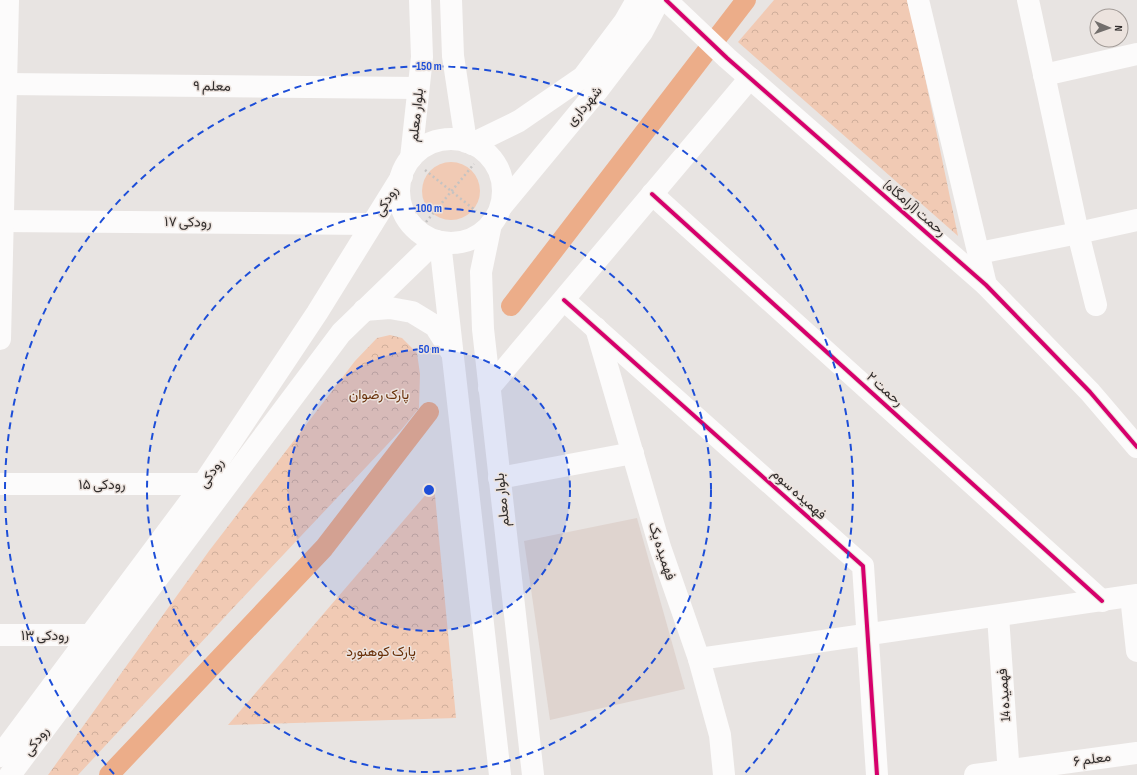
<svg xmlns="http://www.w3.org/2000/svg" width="1137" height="775" viewBox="0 0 1137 775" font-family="'Sofia Sans Condensed',Vazirmatn,sans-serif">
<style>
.built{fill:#dfd4cf}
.grass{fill:#f1cab4}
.forest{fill:url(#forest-crowns)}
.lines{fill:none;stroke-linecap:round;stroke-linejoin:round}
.canal{stroke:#ecad89;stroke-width:20}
.path{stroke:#c5c3c2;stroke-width:2.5;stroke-dasharray:2 3;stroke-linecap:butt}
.minor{stroke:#fcfbfb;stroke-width:22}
.major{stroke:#fcfbfb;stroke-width:22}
.cycleway-casing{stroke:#ece3de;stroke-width:6}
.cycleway{stroke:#d6006c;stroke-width:4}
.ring{fill:none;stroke:#1d4ed8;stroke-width:2;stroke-dasharray:7 5}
.labels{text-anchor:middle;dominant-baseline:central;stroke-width:3;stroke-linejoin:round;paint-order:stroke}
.street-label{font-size:14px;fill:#322e2d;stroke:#ece3de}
.park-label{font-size:14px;fill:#683009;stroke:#ece3de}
.centre{fill:#1d4ed8;stroke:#ece3de;stroke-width:2}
.ring-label{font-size:12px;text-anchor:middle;font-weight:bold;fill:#1d4ed8;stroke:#ece3de;stroke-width:3;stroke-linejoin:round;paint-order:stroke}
</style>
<defs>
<pattern id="forest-crowns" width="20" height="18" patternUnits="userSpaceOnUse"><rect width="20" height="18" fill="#f1cab4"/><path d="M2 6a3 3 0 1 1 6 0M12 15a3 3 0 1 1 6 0" fill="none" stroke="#cfae9b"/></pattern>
</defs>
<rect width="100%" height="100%" fill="#e8e4e2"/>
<path class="built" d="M637 518 685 689 550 720 524 541Z"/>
<circle class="grass" cx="451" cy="191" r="29"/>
<g class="forest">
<path d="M774 0H909L958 236 738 42Z"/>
<path d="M390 335 402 338 417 353 420 374 419 408 402 429 235 606 78 775H48L209 551 355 361 377 338Z"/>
<path d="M434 485 456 718 228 725Z"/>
</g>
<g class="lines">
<g class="canal">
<path d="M511 306 746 0"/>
<path d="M109 775 324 548 429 412"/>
</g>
<g class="path">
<path d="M425 170 476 211"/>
<path d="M426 222 474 164"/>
</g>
<g class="minor">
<path d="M666 0 727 58 986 285 1090 392 1137 447"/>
<path d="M918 0 986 285"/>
<path d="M1028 0 1078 233 1096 305"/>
<path d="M1044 75 1137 54"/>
<path d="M6 84 418 88"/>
<path d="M652 194 1102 601"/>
<path d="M0 221 372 224"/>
<path d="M979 253 1078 233 1137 220"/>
<path d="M564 300 863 566 877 775"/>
<path d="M596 328 660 547 699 659 720 735 724 775"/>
<path d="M0 339 8 0"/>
<path d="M489 388 750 78"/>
<path d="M499 478 633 453"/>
<path d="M0 484H203"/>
<path d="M1131 596 1137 651"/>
<path d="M998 616 1009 775"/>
<path d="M0 635H90"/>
<path d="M699 659 1137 595"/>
<path d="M975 775 1137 753"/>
</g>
<g class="major">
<path d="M451 0 453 56 466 142"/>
<circle cx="451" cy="191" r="52"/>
<path d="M472 144 519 121 583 77 625 21 637 0"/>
<path d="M411 158 422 57 420 0"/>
<path d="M501 207 597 91 642 32 659 0"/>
<path d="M491 224 481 272 483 329 533 775"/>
<path d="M440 242 500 775"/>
<path d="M364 310 390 308 412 312 435 326 450 350"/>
<path d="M0 756 203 484 317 313 402 176"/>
<path d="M10 775 341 333 436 241"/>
</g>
<g class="cycleway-casing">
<g id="cycleway">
<path d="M666 0 727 58 986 285 1090 392 1137 447"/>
<path d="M652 194 1102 601"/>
<path d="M564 300 863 566 877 775"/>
</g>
</g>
<use href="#cycleway" class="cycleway"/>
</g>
<circle cx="429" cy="490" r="141" fill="#1d4ed8" fill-opacity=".12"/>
<g class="ring">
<circle cx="429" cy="490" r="141"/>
<circle cx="429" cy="490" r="282"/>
<path d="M114 774A424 424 0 1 1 744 774"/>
</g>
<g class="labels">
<g class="street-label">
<text transform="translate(212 86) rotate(1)">معلم ۹</text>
<text transform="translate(584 106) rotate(-50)">شهرداری</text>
<text transform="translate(416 115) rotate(-84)">بلوار معلم</text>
<text transform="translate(386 201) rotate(-59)">رودکی</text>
<text transform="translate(915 208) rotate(41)">رحمت (آرامگاه)</text>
<text transform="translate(188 222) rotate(1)">رودکی ۱۷</text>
<text transform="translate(885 389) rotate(42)">رحمت ۲</text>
<text transform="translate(211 473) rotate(-56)">رودکی</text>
<text x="102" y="484">رودکی ۱۵</text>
<text transform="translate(799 494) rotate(42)">فهمیده سوم</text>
<text transform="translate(502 500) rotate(-96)">بلوار معلم</text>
<text transform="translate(662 551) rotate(72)">فهمیده یک</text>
<text x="45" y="635">رودکی ۱۳</text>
<text transform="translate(1004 695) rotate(-94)">فهمیده 14</text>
<text transform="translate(36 741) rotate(-53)">رودکی</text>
<text transform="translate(1092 759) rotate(-8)">معلم ۶</text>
</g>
<g class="park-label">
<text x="379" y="394">پارک رضوان</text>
<text x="381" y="651">پارک کوهنورد</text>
</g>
</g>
<circle cx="429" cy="490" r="6" class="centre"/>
<g class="ring-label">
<text x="429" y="70">150 m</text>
<text x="429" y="212">100 m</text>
<text x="429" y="353">50 m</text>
</g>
<g transform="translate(1109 28) rotate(92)"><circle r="19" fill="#ece3de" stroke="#a29b97"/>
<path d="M0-3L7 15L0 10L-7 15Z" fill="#726e6c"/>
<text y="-6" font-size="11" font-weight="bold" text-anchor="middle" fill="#322e2d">N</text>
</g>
</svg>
